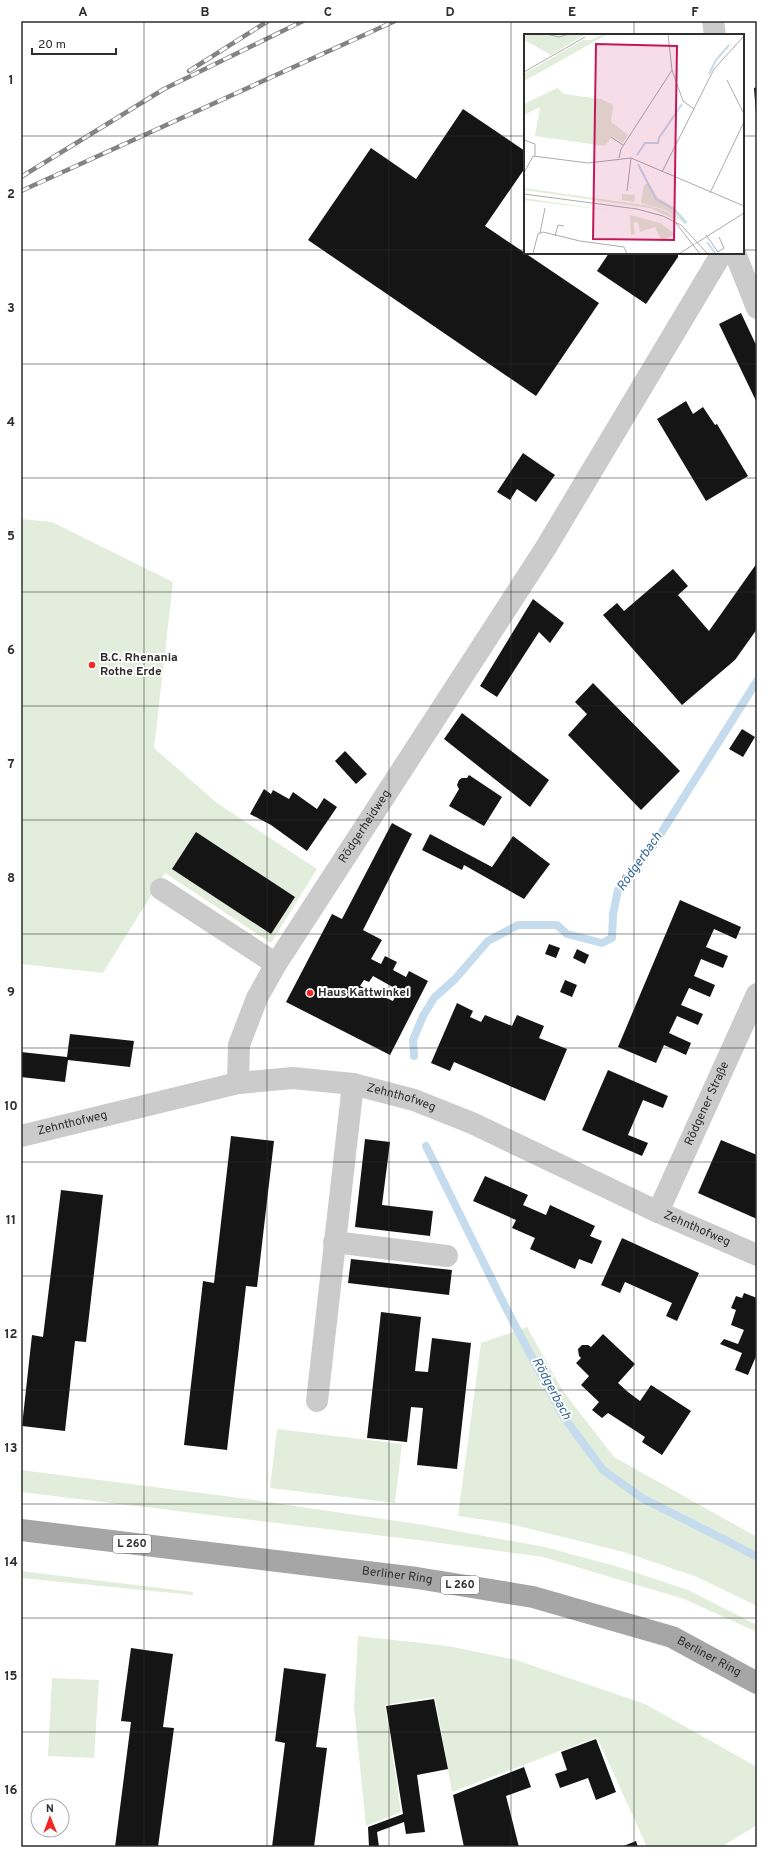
<svg xmlns="http://www.w3.org/2000/svg" width="778" height="1868" viewBox="0 0 778 1868" font-family="Overpass,sans-serif">
<style>
.green{fill:#e3eddb}
.lines{fill:none;stroke-linecap:round;stroke-linejoin:round}
.stream{stroke:#c5dbee;stroke-width:8}
.building{fill:#151515;fill-rule:evenodd}
.minor{stroke:#cbcbcb;stroke-width:22}
.major{stroke:#a6a6a6;stroke-width:22}
.rail-casing{stroke:#838383;stroke-width:4.5}
.rail{stroke:#fff;stroke-width:3;stroke-dasharray:9;stroke-linecap:butt}
.grid{fill:none;stroke:#2e2e2e;stroke-width:1;stroke-opacity:0.55}
.poi-dot{fill:#f32723;stroke:#fff;stroke-width:1.5}
.labels{text-anchor:middle;dominant-baseline:central;stroke-width:4;stroke-linejoin:round;paint-order:stroke}
.shield{fill:#fff;stroke:#6d6d6d;stroke-width:1}
.shield-label{font-size:11px;font-weight:bold;fill:#2e2e2e}
.poi-label{font-size:12px;font-weight:bold;fill:#2e2e2e;stroke:#fff;text-anchor:start}
.street-label{font-size:12px;fill:#2e2e2e;stroke:#fff}
.water-label{font-size:13px;font-style:italic;fill:#366897;stroke:#fff}
.inset-river{fill:none;stroke:#c5dbee;stroke-width:2}
.inset-road{fill:none;stroke:#ababab;stroke-width:1}
.view{fill:#c2185b;fill-opacity:0.15;stroke:#c2185b;stroke-width:2}
.inset-edge{fill:none;stroke:#2e2e2e;stroke-width:2}
.neatline{fill:none;stroke:#2e2e2e;stroke-width:1.5}
.grid-label{font-size:13px;text-anchor:middle;font-weight:bold;fill:#2e2e2e}
</style>
<rect width="100%" height="100%" fill="#fff"/>
<g class="green">
<path d="M21 519 52 522 173 582 154 748 217 803 317 869 271 943 165 873 103 973 21 964Z"/>
<path d="M527 1327 563 1391 614 1457 757 1537V1606L697 1577 624 1552 506 1523 458 1516 481 1343Z"/>
<path d="M277 1429 402 1444 395 1503 270 1488Z"/>
<path d="M21 1470 248 1499 424 1525 545 1547 619 1567 688 1590 757 1625V1632L684 1599 543 1557 425 1541 21 1492Z"/>
<path d="M21 1571 193 1592V1595L21 1578Z"/>
<path d="M358 1636 448 1646 516 1660 645 1704 757 1767V1825L721 1847H647L597 1737 452 1792 435 1697 385 1705 401 1812 366 1826 354 1707Z"/>
<path d="M52 1678 99 1680 94 1758 48 1756Z"/>
</g>
<g class="lines">
<g class="stream">
<path d="M414 1056 413 1040 423 1016 434 998 455 979 488 941 518 925H557L567 934 602 943 612 938 613 914 618 890 653 846 757 681"/>
<path d="M426 1146 507 1310 563 1416 603 1470 642 1498 733 1544 757 1557"/>
</g>
</g>
<g class="building">
<path d="M757 87V114H756L754 88Z"/>
<path d="M463 109 525 151V168L485 226 599 303 536 396 308 240 371 148 416 179Z"/>
<path d="M609 253H678V257L646 304 597 271Z"/>
<path d="M741 313 757 347V403L719 324Z"/>
<path d="M686 401 693 414 703 407 715 425 717 424 748 476 706 501 657 419Z"/>
<path d="M523 453 555 475 536 502 517 489 510 500 497 492Z"/>
<path d="M757 563V629L735 660 682 705 603 615 617 603 624 611 673 569 688 586 678 595 709 631Z"/>
<path d="M533 599 564 623 550 643 539 632 497 697 480 686Z"/>
<path d="M593 683 680 771 641 810 568 735 587 714 575 702Z"/>
<path d="M462 713 549 780 530 807 444 739Z"/>
<path d="M742 729 755 737 743 757 729 749Z"/>
<path d="M345 751 367 774 356 784 335 761Z"/>
<path d="M469 775 502 797 484 826 449 806 459 789 457 785 459 780 462 778H467Z"/>
<path d="M264 789 271 794 273 790 289 799 293 792 317 809 324 798 337 807 307 851 271 825 250 814Z"/>
<path d="M392 823 412 834 363 930 382 940 371 959 381 964 385 956 397 962 393 970 406 977 409 971 428 981 390 1055 286 1002 332 914 342 919ZM373 976 398 990 393 1001 360 986 364 980 369 982Z"/>
<path d="M196 832 295 897 271 934 172 869Z"/>
<path d="M430 834 492 867 513 836 550 864 524 899 464 865 462 870 422 850Z"/>
<path d="M680 900 741 927 736 939 714 929 706 947 728 956 723 968 701 959 694 976 715 985 710 997 689 988 681 1005 703 1014 698 1025 677 1016 669 1033 691 1043 686 1055 664 1045 656 1063 618 1047Z"/>
<path d="M549 944 560 948 556 958 545 954Z"/>
<path d="M577 949 589 955 585 964 573 958Z"/>
<path d="M565 980 577 985 572 997 560 992Z"/>
<path d="M457 1003 473 1011 470 1017 481 1022 485 1015 512 1026 517 1015 544 1026 539 1038 567 1049 545 1101 454 1062 450 1071 431 1063Z"/>
<path d="M70 1034 134 1041 130 1067 68 1060 65 1082 21 1077V1052L67 1057Z"/>
<path d="M608 1070 668 1096 663 1108 643 1100 628 1135 648 1143 642 1156 582 1130Z"/>
<path d="M231 1136 274 1141 257 1287 246 1286 227 1450 184 1445 203 1281 214 1283Z"/>
<path d="M365 1139 390 1142 382 1205 433 1211 430 1236 355 1227Z"/>
<path d="M721 1140 757 1155V1219L698 1193Z"/>
<path d="M485 1176 528 1195 523 1205 546 1215 550 1205 595 1226 590 1236 602 1241 592 1264 579 1259 575 1269 530 1249 535 1238 512 1228 516 1220 473 1201Z"/>
<path d="M61 1190 103 1195 86 1342 75 1341 65 1431 22 1426 32 1335 43 1337Z"/>
<path d="M622 1238 699 1273 677 1321 666 1316 672 1303 625 1282 620 1293 601 1285Z"/>
<path d="M351 1259 452 1270 449 1295 348 1283Z"/>
<path d="M744 1293 757 1298V1354L748 1375 735 1370 742 1353 720 1344 724 1339 738 1344 744 1330 731 1325 736 1310 731 1308 736 1296 742 1298Z"/>
<path d="M381 1312 421 1317 415 1371 428 1372 432 1338 471 1343 457 1469 417 1465 423 1408 411 1407 407 1442 367 1438Z"/>
<path d="M603 1334 635 1364 618 1383 628 1392 640 1401 651 1385 691 1411 662 1455 642 1442 645 1437 608 1413 602 1418 592 1410 599 1402 581 1385 589 1376 576 1363 581 1358 579 1356 578 1349 582 1345H588L591 1347Z"/>
<path d="M131 1648 173 1654 163 1727 174 1728 158 1847H115L131 1722 121 1721Z"/>
<path d="M284 1668 326 1674 316 1747 327 1748 314 1847H272L285 1743 275 1741Z"/>
<path d="M434 1699 448 1769 417 1775 425 1832 406 1834 404 1822 377 1832 379 1847H369L368 1827 403 1814 386 1706Z"/>
<path d="M596 1739 616 1792 596 1800 588 1778 560 1788 555 1774 567 1770 561 1752Z"/>
<path d="M524 1767 531 1787 506 1796 519 1847H464L453 1795Z"/>
<path d="M636 1841 638 1847H621Z"/>
</g>
<g class="lines">
<g class="minor">
<path d="M713 21 715 35"/>
<path d="M735 253 757 308"/>
<path d="M161 889 276 964"/>
<path id="s1" d="M238 1083 239 1045 257 998 276 964 545 549 722 253"/>
<path id="s2" d="M21 1136 238 1083 293 1078 353 1084 414 1100 472 1123 658 1212 757 1255"/>
<path id="s3" d="M658 1212 757 994"/>
<path d="M334 1242 447 1256"/>
<path d="M317 1401 353 1084"/>
</g>
<path class="major" id="s4" d="M21 1530 417 1578 533 1597 672 1637 757 1683"/>
<g class="rail-casing">
<g id="rail">
<path d="M189 71 268 21"/>
<path d="M21 177 164 89 303 21"/>
<path d="M21 191 395 21"/>
</g>
</g>
<use href="#rail" class="rail"/>
</g>
<path class="grid" d="M144 21V1847M267 21V1847M389 21V1847M511 21V1847M634 21V35M21 136H525M743 136H757M21 250H525M743 250H757M634 253V1847M21 364H757M21 478H757M21 592H757M21 706H757M21 820H757M21 934H757M21 1048H757M21 1162H757M21 1276H757M21 1390H757M21 1504H757M21 1618H757M21 1732H757"/>
<g class="poi-dot">
<circle cx="92" cy="665" r="4"/>
<circle cx="310" cy="993" r="4"/>
</g>
<g class="labels">
<g class="shield">
<rect x="113" y="1535" width="38" height="18" rx="3"/>
<rect x="441" y="1576" width="38" height="18" rx="3"/>
</g>
<g class="shield-label">
<text x="132" y="1544">L 260</text>
<text x="460" y="1585">L 260</text>
</g>
<g class="poi-label">
<text x="100" y="658">B.C. Rhenania<tspan x="100" dy="14">Rothe Erde</tspan></text>
<text x="318" y="993">Haus Kattwinkel</text>
</g>
<g class="street-label">
<text stroke="none"><textPath href="#s1" startOffset="291">Rödgerheidweg</textPath></text>
<text stroke="none"><textPath href="#s2" startOffset="389">Zehnthofweg</textPath></text>
<text stroke="none"><textPath href="#s3" startOffset="119">Rödgener Straße</textPath></text>
<text stroke="none"><textPath href="#s2" startOffset="53">Zehnthofweg</textPath></text>
<text stroke="none"><textPath href="#s2" startOffset="713">Zehnthofweg</textPath></text>
<text stroke="none"><textPath href="#s4" startOffset="379">Berliner Ring</textPath></text>
<text stroke="none"><textPath href="#s4" startOffset="703">Berliner Ring</textPath></text>
</g>
<g class="water-label">
<text transform="translate(640 862) rotate(-55)">Rödgerbach</text>
<text transform="translate(551 1389) rotate(62)">Rödgerbach</text>
</g>
</g>
<g transform="translate(524 34)">
<rect width="220" height="220" fill="#fff"/>
<path d="M0 0H62L27 21 0 6ZM79 0H84L0 47V40L59 6H67ZM33 54 40 60 77 65 89 71 87 88 104 101 99 109 88 102 81 112 11 102 16 73 0 81V70ZM125 149 133 163 151 174 164 188 161 190 142 176 117 169 120 151ZM0 154 126 172 141 177 148 181 157 188 126 174 0 156ZM98 160 111 161 110 168 98 166ZM0 164 75 175 89 177 0 166ZM106 181 136 189 151 200 138 208 131 193 116 198 114 188 109 189 111 200 107 201Z" fill="#e3eddb"/>
<path class="inset-river" d="M185 40 192 26 205 11M113 121 121 109H134L135 104 158 70M114 130 132 165 151 176 162 189M183 208 192 220"/>
<path class="inset-road" d="M22 0 35 3 45 0M148 36 159 67 170 75M0 38 61 3M203 46 220 80M87 103 99 111M0 106 11 110V122M95 124 97 115 148 36 144 0M138 138 190 35 220 2M0 139 9 122 64 129 107 124 220 172M103 157 107 124M186 159 220 88M0 160 113 175 139 182 157 191 184 220M152 189 176 220M16 199 21 174M182 201 194 218 200 214 195 203M31 202 34 191 40 192M171 210 220 179M9 219 14 200 19 198 56 207 100 213 103 220M155 220 170 210"/>
<path class="view" d="M72 10 153 12 150 206 69 205Z"/>
<rect width="220" height="220" class="inset-edge"/>
</g>
<rect width="778" height="1868" fill="none" stroke="#ffffff" stroke-width="44"/>
<g transform="translate(50 1818) rotate(359)"><circle r="19" fill="#ffffff" stroke="#ababab"/>
<path d="M0-3L7 15L0 10L-7 15Z" fill="#f32723"/>
<text y="-6" font-size="11" font-weight="bold" text-anchor="middle" fill="#2e2e2e">N</text>
</g>
<path d="M32 48v6h84v-6" fill="none" stroke="#2e2e2e" stroke-width="2"/>
<text x="38" y="48" font-size="12" fill="#2e2e2e" stroke="#ffffff" stroke-width="3" paint-order="stroke">20 m</text>
<rect x="22" y="22" width="734" height="1824" class="neatline"/>
<g class="grid-label">
<text x="83" y="16">A</text>
<text x="205" y="16">B</text>
<text x="328" y="16">C</text>
<text x="450" y="16">D</text>
<text x="572" y="16">E</text>
<text x="695" y="16">F</text>
<text x="11" y="84">1</text>
<text x="11" y="198">2</text>
<text x="11" y="312">3</text>
<text x="11" y="426">4</text>
<text x="11" y="540">5</text>
<text x="11" y="654">6</text>
<text x="11" y="768">7</text>
<text x="11" y="882">8</text>
<text x="11" y="996">9</text>
<text x="11" y="1110">10</text>
<text x="11" y="1224">11</text>
<text x="11" y="1338">12</text>
<text x="11" y="1452">13</text>
<text x="11" y="1566">14</text>
<text x="11" y="1680">15</text>
<text x="11" y="1794">16</text>
</g>
</svg>
